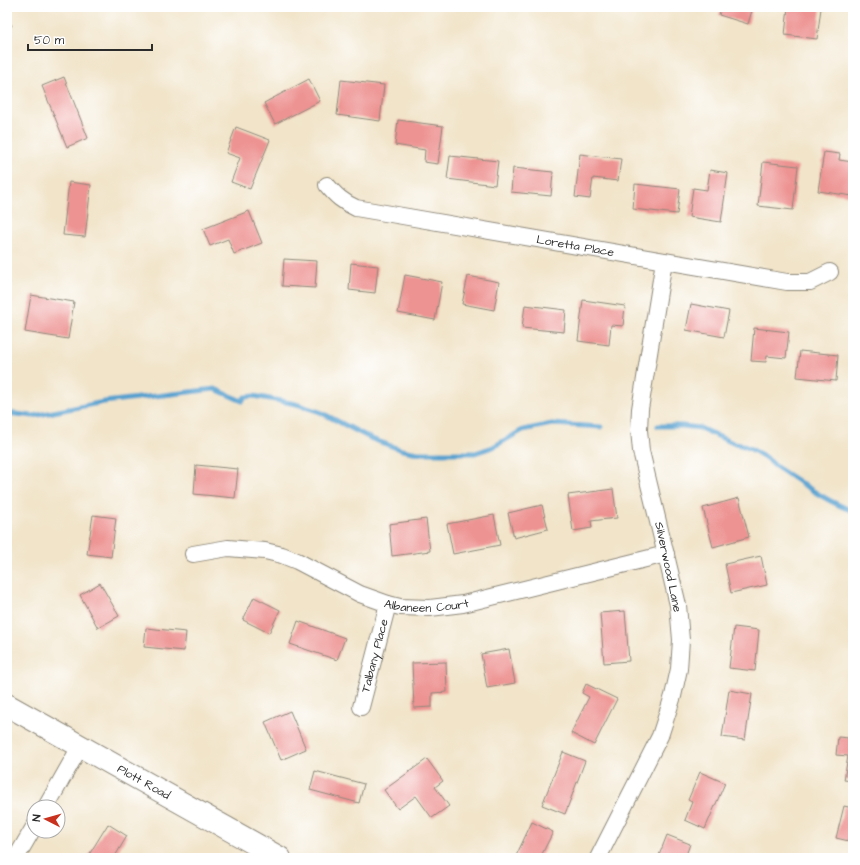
<svg xmlns="http://www.w3.org/2000/svg" width="860" height="865" viewBox="0 0 860 865" font-family="'Architects Daughter',sans-serif">
<style>
.lines{fill:none;stroke-linecap:round;stroke-linejoin:round}
.stream{stroke:#58a1cf;stroke-width:5}
.building{fill:#ed9392}
.street-casing{stroke:#8e887a;stroke-width:18}
.secondary-casing{stroke:#8e887a;stroke-width:24}
.street{stroke:#fff;stroke-width:16}
.secondary{stroke:#fff;stroke-width:22}
.labels{text-anchor:middle;dominant-baseline:central;stroke-width:3;stroke-linejoin:round;paint-order:stroke}
.street-label{font-size:12px;fill:#2b2b2b;stroke:#fff}
</style>
<rect width="100%" height="100%" fill="#fff"/>
<filter id="ink" filterUnits="userSpaceOnUse"><feTurbulence type="fractalNoise" baseFrequency=".025" numOctaves="2"/><feDisplacementMap in="SourceGraphic" scale="8" xChannelSelector="R" yChannelSelector="G"/><feConvolveMatrix kernelMatrix="1 2 1 2 8 2 1 2 1" color-interpolation-filters="sRGB"/></filter>
<filter id="wash" filterUnits="userSpaceOnUse"><feTurbulence type="fractalNoise" baseFrequency=".012" numOctaves="4" result="noise"/><feDisplacementMap in="SourceGraphic" scale="16" xChannelSelector="R" yChannelSelector="G"/><feGaussianBlur stdDeviation="0.9" result="paint"/><feColorMatrix in="noise" values="0 0 0 0 0 0 0 0 0 0 0 0 0 0 0 0 0 1.4 0 .05"/><feComposite in="paint" operator="in"/></filter>
<g filter="url(#wash)">
<rect width="100%" height="100%" fill="#f1e4c9"/>
<g class="lines">
<g class="stream">
<path d="M7 413 33 416 104 402 215 389 242 401 245 397 254 396 296 404 320 412 372 439 402 450 418 453H475L493 447 523 430 552 424 601 427"/>
<path d="M658 426H682L700 428 735 444C747 445 767 457 775 466 800 482 825 501 853 511"/>
</g>
</g>
<g id="blocks">
<g class="building">
<path d="M721 7H753L748 24 719 15Z"/>
<path d="M788 7 821 8 817 39 785 35Z"/>
<path d="M7 22 12 25 7 33Z"/>
<path d="M64 77 88 138 67 147 42 86Z"/>
<path d="M309 79 320 101 275 124 264 103Z"/>
<path d="M341 80 384 85 380 121 337 115Z"/>
<path d="M398 120 443 126 438 164 424 162 425 150 395 145Z"/>
<path d="M236 127 270 140 250 189 231 182 240 158 226 153Z"/>
<path d="M824 152 840 154 839 160 853 162V196L818 191Z"/>
<path d="M580 154 621 159 618 181 593 178 590 199 575 197Z"/>
<path d="M450 156 498 161 495 185 447 179Z"/>
<path d="M763 162 798 166 793 210 758 206Z"/>
<path d="M513 168 553 172 551 196 511 192Z"/>
<path d="M710 170 728 173 721 222 689 217 693 188 707 190Z"/>
<path d="M69 182 91 185 85 237 63 235Z"/>
<path d="M635 184 680 189 677 214 633 209Z"/>
<path d="M249 211 262 243 234 254 228 239 210 246 203 229Z"/>
<path d="M284 259 317 261 315 288 282 286Z"/>
<path d="M351 263 378 266 375 293 349 290Z"/>
<path d="M405 275 442 282 435 320 398 313Z"/>
<path d="M468 276 499 282 494 310 462 304Z"/>
<path d="M31 295 74 302 68 339 25 332Z"/>
<path d="M583 300 625 306 623 326 611 325 609 345 578 341Z"/>
<path d="M691 304 729 311 724 337 686 330Z"/>
<path d="M525 305 566 310 564 332 522 328Z"/>
<path d="M754 328 789 332 786 358 767 356 766 362 751 361Z"/>
<path d="M800 351 838 355 836 381 797 377Z"/>
<path d="M196 465 238 469 235 498 194 494Z"/>
<path d="M613 489 617 518 591 521 592 528 573 531 568 495Z"/>
<path d="M739 498 749 537 713 547 703 508Z"/>
<path d="M542 505 548 529 514 538 508 513Z"/>
<path d="M93 515 116 518 111 557 87 554Z"/>
<path d="M494 515 500 545 453 554 447 524Z"/>
<path d="M426 519 430 551 392 556 389 524Z"/>
<path d="M761 556 767 585 731 593 725 564Z"/>
<path d="M100 583 119 616 98 628 80 595Z"/>
<path d="M254 597 280 610 269 633 243 620Z"/>
<path d="M625 611 629 661 604 663 600 613Z"/>
<path d="M298 621 345 638 337 660 290 644Z"/>
<path d="M734 627 759 630 755 671 729 668Z"/>
<path d="M146 628 186 632 184 651 144 647Z"/>
<path d="M509 649 515 683 487 688 481 654Z"/>
<path d="M446 662 447 692 432 693V707L414 708 412 663Z"/>
<path d="M586 684 617 699 594 745 571 733 589 697 582 693Z"/>
<path d="M729 690 752 694 745 740 722 737Z"/>
<path d="M290 711 306 749 281 760 265 722Z"/>
<path d="M851 723H853V781L844 780 848 756 836 755 838 737 849 738Z"/>
<path d="M563 752 585 761 565 814 542 805Z"/>
<path d="M427 759 443 781 435 787 449 806 432 818 416 796 398 809 384 790Z"/>
<path d="M315 771 364 784 359 803 310 790Z"/>
<path d="M700 772 725 783 705 829 685 820 692 802 688 800Z"/>
<path d="M844 806 853 808V842L836 838Z"/>
<path d="M532 822 553 832 540 858H515Z"/>
<path d="M108 824 127 836 114 858H87Z"/>
<path d="M667 835 690 844 685 858H658Z"/>
</g>
</g>
</g>
<g filter="url(#ink)">
<use href="#blocks" fill-opacity="0" stroke="#8e887a" stroke-width="1"/>
<g class="lines">
<g class="street-casing">
<g id="street">
<path id="s1" d="M327 185C336 196 343 202 356 208L787 282H810L830 272"/>
<path id="s2" d="M193 554 228 548 265 551 282 555 297 561 360 594 388 604 400 607 430 608 463 604 666 554"/>
<path id="s3" d="M361 707 388 604"/>
<path d="M46 807 81 745"/>
<path d="M16 858 34 827"/>
<path d="M598 858 660 736 673 696 679 669 681 640 678 605 641 451 639 430 640 409 664 261"/>
</g>
</g>
<g class="secondary-casing">
<g id="secondary">
<path id="s4" d="M7 705 280 858"/>
</g>
</g>
<use href="#street" class="street"/>
<use href="#secondary" class="secondary"/>
</g>
</g>
<g class="labels">
<g class="street-label">
<text stroke="none"><textPath href="#s1" startOffset="260">Loretta Place</textPath></text>
<text transform="translate(668 567) rotate(78)">Silverwood Lane</text>
<text stroke="none"><textPath href="#s2" startOffset="246">Albaneen Court</textPath></text>
<text stroke="none"><textPath href="#s3" startOffset="53">Talbany Place</textPath></text>
<text stroke="none"><textPath href="#s4" startOffset="157">Plott Road</textPath></text>
</g>
</g>
<rect width="860" height="865" fill="none" stroke="#fff" stroke-width="24"/>
<g transform="translate(46 819) rotate(276)"><circle r="19" fill="#ffffff" stroke="#aaaaaa"/>
<path d="M0-3L7 15L0 10L-7 15Z" fill="#c8321e"/>
<text y="-6" font-size="11" font-weight="bold" text-anchor="middle" fill="#2b2b2b">N</text>
</g>
<path d="M28 44v6h124v-6" fill="none" stroke="#2b2b2b" stroke-width="2"/>
<text x="34" y="44" font-size="12" fill="#2b2b2b" stroke="#ffffff" stroke-width="3" paint-order="stroke">50 m</text>
</svg>
